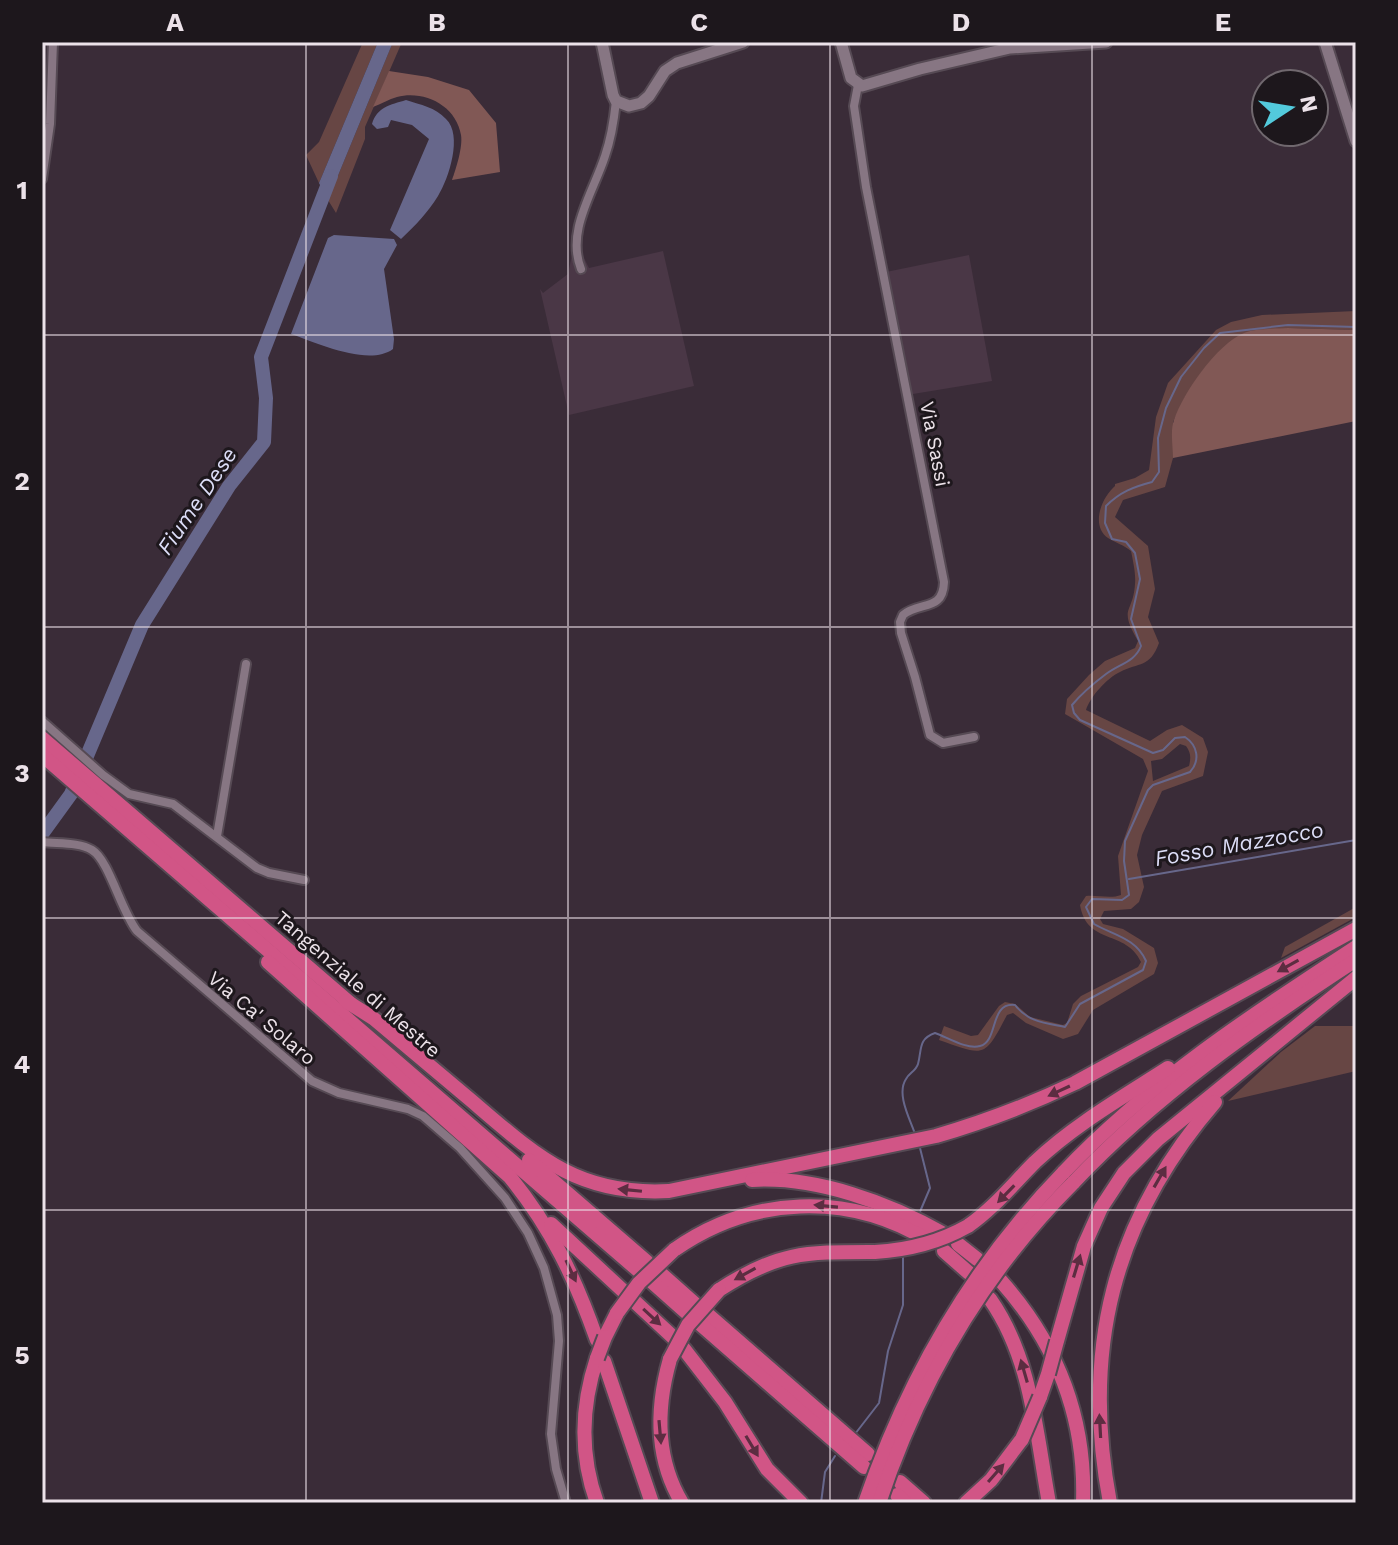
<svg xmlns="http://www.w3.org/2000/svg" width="1398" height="1545" viewBox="0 0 1398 1545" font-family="'Work Sans',sans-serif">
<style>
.built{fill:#4a3746}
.green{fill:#674644;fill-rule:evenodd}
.forest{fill:#815855}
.water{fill:#67678b}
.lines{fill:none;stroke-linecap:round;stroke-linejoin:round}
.stream{stroke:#67678b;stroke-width:2}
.river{stroke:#67678b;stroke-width:14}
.street-casing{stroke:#564a54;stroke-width:12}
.secondary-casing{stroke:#564a54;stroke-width:15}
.highway-casing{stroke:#564a54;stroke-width:18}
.street{stroke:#877683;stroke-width:8}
.secondary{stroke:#877683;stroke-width:11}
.highway{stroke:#d15586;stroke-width:14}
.highway-bridge-casing{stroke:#564a54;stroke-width:18;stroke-linecap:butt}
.highway-bridge{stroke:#d15586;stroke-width:14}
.oneway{fill:#5c2d41}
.grid{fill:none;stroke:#ece2e9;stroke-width:2;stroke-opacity:0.55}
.labels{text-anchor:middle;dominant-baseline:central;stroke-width:6;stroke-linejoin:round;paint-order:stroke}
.street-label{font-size:20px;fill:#ece2e9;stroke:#1d171c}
.water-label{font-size:22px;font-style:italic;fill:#dcddf7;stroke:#1d171c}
.neatline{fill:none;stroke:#ece2e9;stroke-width:3}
.grid-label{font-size:26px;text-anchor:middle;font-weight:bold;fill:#ece2e9}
</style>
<rect width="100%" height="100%" fill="#3a2c38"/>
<g class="built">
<path d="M574 245 578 246 589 268 663 251 694 386 569 415 540 289 543 293 568 274Z"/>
<path d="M969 255 992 381 907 395 886 272Z"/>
</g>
<g class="green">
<path d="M363 42H378L319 183 306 155 319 142Z"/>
<path d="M393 42H402L365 127V139L336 213 328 200Z"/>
<path d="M1356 311V330L1288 328 1203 370 1185 397 1173 422V458L1165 487 1123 500 1115 517 1148 546 1155 589 1148 617 1159 643C1150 668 1139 662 1120 672 1107 678 1090 697 1086 710L1150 741 1167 730 1182 725 1203 738 1208 752 1203 776 1162 791 1142 835 1137 855 1144 887 1139 902 1131 909 1104 911 1100 919 1103 924 1123 929 1154 948 1158 963 1154 974 1093 1010 1078 1034 1063 1039 1026 1023 1013 1013 1007 1015C984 1059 985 1056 939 1040L944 1026 971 1036 978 1035 999 1006 1005 1002 1015 1004 1030 1017 1063 1025 1067 1023 1073 1004 1081 996 1138 967 1141 962C1126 929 1087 946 1080 905L1086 896C1098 895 1111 899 1121 895L1118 856 1148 771 1143 759 1065 714 1067 699 1089 675 1105 661 1135 648 1138 641C1118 606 1133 615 1135 584 1136 574 1133 561 1131 551 1124 545 1116 543 1108 538 1090 525 1102 497 1115 486V484L1135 478 1149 470 1156 417 1168 383 1216 330 1231 322 1262 315ZM1180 744 1186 746C1191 753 1191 758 1189 766L1153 781 1151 761 1162 759Z"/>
<path d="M1356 907V917L1281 958 1285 947Z"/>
<path d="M1315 1026H1356V1071L1228 1101 1281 1052Z"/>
</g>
<g class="forest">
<path d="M389 71 428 77 469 90 496 123 500 172 452 180C456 169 463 147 461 135 456 106 425 90 397 97 389 99 381 104 373 107Z"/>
<path d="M1288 328 1356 330V421L1173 458C1173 446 1170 431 1174 420 1183 393 1217 344 1244 333 1256 328 1275 329 1288 328Z"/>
</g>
<g class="water">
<path d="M378 42H393L328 200 319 183Z"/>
<path d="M406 100C421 105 435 107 446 119 463 135 449 178 438 196 428 212 415 226 401 239L390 230 429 139 412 125 391 120 388 127 377 129 372 124C377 107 390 105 406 100Z"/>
<path d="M334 235 394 239 397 245 384 269 394 339 393 349C369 367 317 343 291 334L328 238Z"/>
</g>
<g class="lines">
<g class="stream">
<path d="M1129 879 1356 840"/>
<path d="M915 1134C910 1119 896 1094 906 1079 909 1073 916 1071 918 1064 922 1049 918 1039 935 1033 947 1037 967 1050 980 1046 999 1041 989 1002 1015 1005 1028 1022 1045 1023 1065 1027L1080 1004 1143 970 1146 961C1136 938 1113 935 1094 924L1086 907 1092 899 1122 900 1129 895 1124 861 1125 841 1148 790 1153 785 1190 772C1201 760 1197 745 1185 737L1175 738 1163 750 1153 753 1080 720 1074 713 1072 705C1082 693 1094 683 1106 674 1119 664 1135 662 1141 646L1131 619 1140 579 1135 553 1126 542 1112 539 1105 523 1106 506C1120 492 1133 487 1152 482L1159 472 1158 438 1166 408 1181 377 1204 348 1220 333 1288 325 1356 327"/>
<path d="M919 1144 930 1188 919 1214"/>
<path d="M855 1434 879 1403 888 1351 903 1305V1257"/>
<path d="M821 1503 825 1472 835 1456"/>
</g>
<path class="river" d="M42 834 71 794 142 625 229 486 264 442 266 398 261 357 331 176"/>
<g class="street-casing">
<g id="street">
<path d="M858 85 854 106 866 187 944 582C943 612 920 601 903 615L900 622 901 633 915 677 930 735 943 743 974 737"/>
<path d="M42 179 50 124 53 42"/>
<path d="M581 269C566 231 593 193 605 156 611 139 614 120 616 101"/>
<path d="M42 721 103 775 129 794 173 804 257 868 269 873 304 880"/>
<path d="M217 836 246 664"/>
<path d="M42 842C57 844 79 842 92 850 109 860 121 911 137 931L312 1081 339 1093 408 1109 423 1116 460 1148 505 1198 528 1233 544 1268 557 1315 559 1341 551 1434 556 1469 566 1503"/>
</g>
</g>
<g class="secondary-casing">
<g id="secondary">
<path d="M602 42 613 95 616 101 629 106 641 103 649 96 665 71 677 63 743 42"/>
<path d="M841 42 851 78 862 86 920 69 1010 48 1106 42"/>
<path d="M1325 42 1356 141"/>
</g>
</g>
<g class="highway-casing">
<g id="highway">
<path d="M42 738 351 1004"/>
<path d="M42 755 639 1271"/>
<path d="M268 962 510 1177C552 1229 575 1278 597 1340"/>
<path d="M346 1001 373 1018C406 1046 440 1074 473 1102 537 1157 579 1196 669 1191L936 1136C984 1122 1029 1105 1075 1083L1356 929"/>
<path d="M529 1160 647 1262"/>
<path d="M1063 1173C1148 1083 1253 1014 1356 947"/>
<path d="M752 1180C816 1176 889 1203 944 1234"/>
<path d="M1073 1183C1156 1095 1255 1026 1356 960"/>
<path d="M551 1224 674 1338"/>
<path d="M968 1226C994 1208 1013 1184 1035 1162 1074 1125 1123 1097 1168 1068"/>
<path d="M958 1244 977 1259"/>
<path d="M674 1250C751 1196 848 1191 929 1241"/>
<path d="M944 1251 969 1273"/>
<path d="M659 1272 695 1304"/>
<path d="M651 1281 687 1313"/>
<path d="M1001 1281C1057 1344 1086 1419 1083 1503"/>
<path d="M719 1290C779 1251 806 1252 875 1252"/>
<path d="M990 1299C1032 1359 1036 1433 1049 1503"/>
<path d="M706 1313 868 1454"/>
<path d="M699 1323 864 1467"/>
<path d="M605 1337 617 1313"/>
<path d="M1057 1341 1084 1246 1101 1208 1124 1173 1158 1139 1356 978"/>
<path d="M684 1349 725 1402 767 1469 801 1503"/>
<path d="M597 1358C581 1406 580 1456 597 1503"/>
<path d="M670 1359C656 1408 655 1458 682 1503"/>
<path d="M604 1361 652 1503"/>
<path d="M1040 1397 1048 1374"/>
<path d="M900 1482 924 1503"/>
<path d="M897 1495 906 1503"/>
<path d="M966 1503 991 1480 1022 1439"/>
<path d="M1110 1503C1081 1350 1113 1220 1215 1102"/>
</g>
</g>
<use href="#street" class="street"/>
<use href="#secondary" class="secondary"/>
<use href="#highway" class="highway"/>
<g class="highway-bridge-casing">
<g id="highway-bridge">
<path d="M875 1252C909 1250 938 1243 968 1226"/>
<path d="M617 1313 639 1283 674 1250"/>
<path d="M597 1358 605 1337"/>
<path d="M670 1359 688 1325 719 1290"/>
<path d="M1048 1374 1057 1341"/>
<path d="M1022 1439 1040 1397"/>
<path d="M865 1503C907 1380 972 1267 1063 1173"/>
<path d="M879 1503C919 1383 983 1273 1073 1183"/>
</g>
</g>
<use href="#highway-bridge" class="highway-bridge"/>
</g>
<defs><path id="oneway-solid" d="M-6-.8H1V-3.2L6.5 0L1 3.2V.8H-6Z" transform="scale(2)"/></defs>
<g class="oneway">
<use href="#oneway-solid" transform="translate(1288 966) rotate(151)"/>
<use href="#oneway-solid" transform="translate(1059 1091) rotate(155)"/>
<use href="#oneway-solid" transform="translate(1160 1177) rotate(-60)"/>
<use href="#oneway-solid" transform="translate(630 1190) rotate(-174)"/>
<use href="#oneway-solid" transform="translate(1006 1194) rotate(134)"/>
<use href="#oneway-solid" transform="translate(826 1206) rotate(-175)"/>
<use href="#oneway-solid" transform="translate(1077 1266) rotate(-73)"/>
<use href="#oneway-solid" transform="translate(571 1271) rotate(65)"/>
<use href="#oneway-solid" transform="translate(745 1274) rotate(151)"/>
<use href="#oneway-solid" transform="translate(652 1317) rotate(43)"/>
<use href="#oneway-solid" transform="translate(1024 1371) rotate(-106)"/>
<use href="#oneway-solid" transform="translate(1100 1426) rotate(-93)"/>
<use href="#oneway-solid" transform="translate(660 1432) rotate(85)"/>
<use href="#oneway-solid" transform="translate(752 1446) rotate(59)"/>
<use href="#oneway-solid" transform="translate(996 1473) rotate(-49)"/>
</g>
<path class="grid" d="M306 42V1503M568 42V1503M830 42V1503M1092 42V1503M42 335H1356M42 627H1356M42 918H1356M42 1210H1356"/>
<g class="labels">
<g class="street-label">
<text transform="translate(935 444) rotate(79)">Via Sassi</text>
<text transform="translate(358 984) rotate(41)">Tangenziale di Mestre</text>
<text transform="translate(262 1018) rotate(40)">Via Ca' Solaro</text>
</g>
<g class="water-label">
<text transform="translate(197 501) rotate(-56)">Fiume Dese</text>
<text transform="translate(1239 844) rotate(-10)">Fosso Mazzocco</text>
</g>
</g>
<rect width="1398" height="1545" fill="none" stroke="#1d171c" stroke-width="88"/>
<g transform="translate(1290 108) rotate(78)"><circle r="38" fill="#1d171c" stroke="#70686e" stroke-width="2"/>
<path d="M0-6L14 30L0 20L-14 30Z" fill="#53cadc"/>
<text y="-12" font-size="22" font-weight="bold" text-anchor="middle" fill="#ece2e9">N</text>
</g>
<rect x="44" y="44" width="1310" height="1457" class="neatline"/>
<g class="grid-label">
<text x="175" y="31">A</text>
<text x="437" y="31">B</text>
<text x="699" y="31">C</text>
<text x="961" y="31">D</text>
<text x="1223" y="31">E</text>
<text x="22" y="199">1</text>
<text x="22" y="490">2</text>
<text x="22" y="782">3</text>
<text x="22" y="1073">4</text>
<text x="22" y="1364">5</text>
</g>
</svg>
